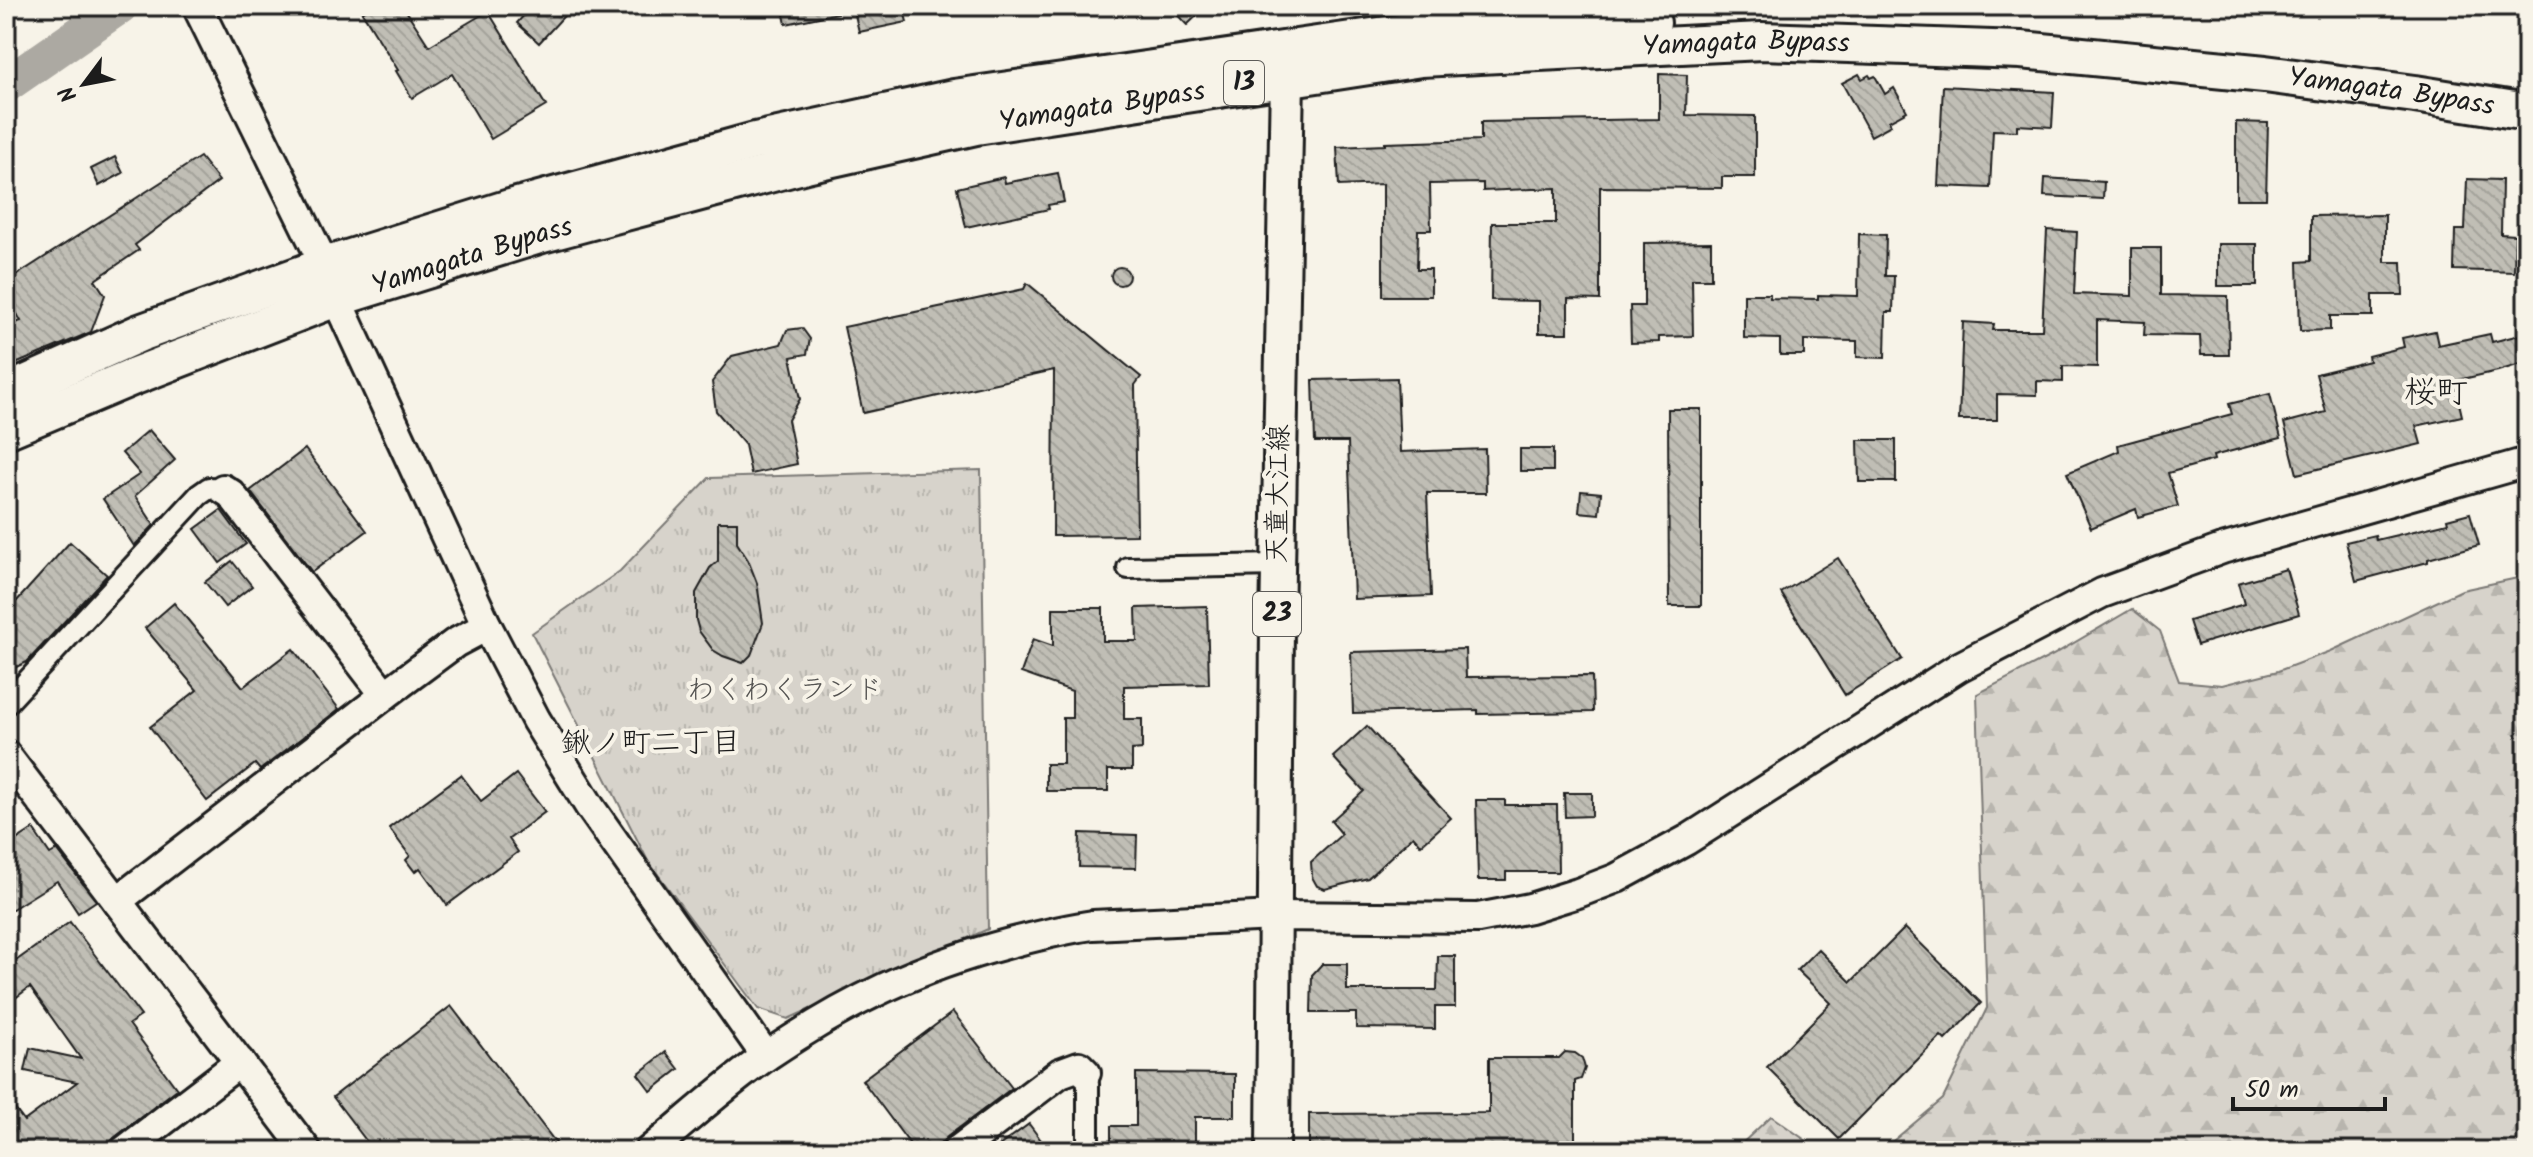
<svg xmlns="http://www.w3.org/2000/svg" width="2533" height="1157" viewBox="0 0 2533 1157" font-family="Kalam,'Klee One',sans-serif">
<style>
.forest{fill:url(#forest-firs);stroke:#7a7874;stroke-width:2}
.park{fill:url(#park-tufts);stroke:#7a7874;stroke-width:2}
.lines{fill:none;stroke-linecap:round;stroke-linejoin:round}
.river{stroke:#aca9a2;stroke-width:36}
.building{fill:url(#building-back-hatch);stroke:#1c1c1c;stroke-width:2}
.street-casing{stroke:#1c1c1c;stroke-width:26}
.secondary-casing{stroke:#1c1c1c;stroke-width:34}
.primary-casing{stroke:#1c1c1c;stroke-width:38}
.highway-casing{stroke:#1c1c1c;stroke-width:42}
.street{stroke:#f7f3e8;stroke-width:20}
.secondary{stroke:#f7f3e8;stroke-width:28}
.primary{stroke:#f7f3e8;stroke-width:32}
.highway{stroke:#f7f3e8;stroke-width:36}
.labels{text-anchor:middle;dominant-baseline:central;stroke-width:8;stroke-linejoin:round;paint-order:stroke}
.shield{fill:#f7f3e8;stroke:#5e5c59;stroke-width:2}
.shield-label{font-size:26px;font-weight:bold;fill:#1c1c1c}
.street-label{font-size:28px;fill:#1c1c1c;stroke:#f7f3e8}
.park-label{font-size:28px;fill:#545351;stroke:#f7f3e8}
.neighbourhood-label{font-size:30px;fill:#1c1c1c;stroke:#f7f3e8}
.quarter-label{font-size:32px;fill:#1c1c1c;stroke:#f7f3e8}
</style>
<defs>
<pattern id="forest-firs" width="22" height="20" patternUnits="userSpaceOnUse" patternTransform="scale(2)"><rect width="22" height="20" fill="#d7d3cb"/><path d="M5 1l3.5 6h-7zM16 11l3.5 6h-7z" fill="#b8b5ae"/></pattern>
<pattern id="park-tufts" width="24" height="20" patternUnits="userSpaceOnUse" patternTransform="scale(2)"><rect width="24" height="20" fill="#d7d3cb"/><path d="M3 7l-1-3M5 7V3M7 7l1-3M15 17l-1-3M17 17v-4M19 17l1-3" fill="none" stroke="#b8b5ae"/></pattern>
<pattern id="building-back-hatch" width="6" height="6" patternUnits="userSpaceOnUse" patternTransform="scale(2)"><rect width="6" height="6" fill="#c0beb5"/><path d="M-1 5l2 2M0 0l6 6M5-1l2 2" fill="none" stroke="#a4a39b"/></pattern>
</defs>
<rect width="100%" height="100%" fill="#f7f3e8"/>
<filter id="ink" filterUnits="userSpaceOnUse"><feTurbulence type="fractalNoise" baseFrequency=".0125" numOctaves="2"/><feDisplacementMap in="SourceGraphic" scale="16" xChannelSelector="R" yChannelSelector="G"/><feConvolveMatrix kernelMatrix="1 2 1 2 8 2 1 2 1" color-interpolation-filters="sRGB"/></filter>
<g filter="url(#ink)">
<g class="forest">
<path d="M2527 576V1151H1881L1943 1099 1987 1008 1977 694 2053 655 2132 609 2160 631 2179 681 2222 685 2278 671 2331 651 2462 590Z"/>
<path d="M1771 1116 1821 1151H1734Z"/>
</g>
<path class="park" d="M981 470 988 929 788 1019 758 1009 648 861 532 633 620 571 709 478Z"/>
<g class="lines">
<path class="river" d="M6 85 120 6"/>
</g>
<g class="building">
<path d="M372 6H403L429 46 488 11 546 106 491 139 452 74 412 98 396 71 398 70 362 12Z"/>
<path d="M532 6H573L539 43 517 23Z"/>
<path d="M782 6H837L838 13 786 24Z"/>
<path d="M853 6H903L907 22 859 32Z"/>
<path d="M1169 6H1207L1187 25Z"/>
<path d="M1659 74 1687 75 1686 115 1755 116V177H1722V188L1600 187V300L1568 299V333H1539V301L1491 300 1492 223H1556V188L1483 191V183L1430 184 1431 230H1418L1417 269H1431V296H1383V184L1339 186 1337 147 1385 145V143L1481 140V122L1659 119Z"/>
<path d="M1859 74 1862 79 1869 75 1871 78 1875 76 1885 94 1894 88 1907 111 1889 121 1891 125 1871 136 1842 83Z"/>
<path d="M1943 86 2054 92 2052 127 2017 125V131L1993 130 1990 188 1938 186Z"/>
<path d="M2236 122 2268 123 2266 199H2236Z"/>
<path d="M115 157 123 173 99 186 91 169Z"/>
<path d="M200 157 219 181 135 245 139 250 95 280 105 295 91 332 6 368V327L21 321 6 294V282Z"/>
<path d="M1058 173 1064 202 1048 205 1049 209 966 227 957 188 1004 177 1005 183Z"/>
<path d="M2045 178 2104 182 2103 199 2044 196Z"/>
<path d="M2467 179 2502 180 2501 234 2515 235 2514 272 2454 270 2455 230H2465Z"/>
<path d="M2385 215V262H2402L2403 295H2373V316H2330V330L2300 331 2298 262 2311 261V216Z"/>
<path d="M2047 230 2077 232 2074 294 2132 296V248H2161V295L2228 296 2229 355H2201L2200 336 2144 335 2145 322 2097 320V367L2063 366V382L2037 381V395L1997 394V420H1959L1963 322 1994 324 1993 330H2042Z"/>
<path d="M1859 234 1886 235 1885 276H1894L1893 312H1886L1885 358 1857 357V341L1804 340V355H1780V339L1744 338V294H1770V298L1818 299V295L1858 296Z"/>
<path d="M1711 242V279H1692L1693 336 1659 337V342L1631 343 1630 306H1644V243Z"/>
<rect x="2218" y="244" width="39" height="42"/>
<circle cx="1120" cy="276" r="9"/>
<path d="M1027 283 1141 377 1135 385 1137 535 1053 536 1054 370 863 413 844 327 1024 289Z"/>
<path d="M802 328 810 339 807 354 791 357 800 399 788 420 797 464 751 474 745 445 716 411 712 382 732 356 781 344 787 330Z"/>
<path d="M2435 331 2438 345 2490 334 2492 342 2527 333V362L2498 371 2454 381 2462 416 2416 426 2421 444 2297 474 2284 423 2326 412 2316 374 2369 361 2368 356 2404 347 2402 338Z"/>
<path d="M1397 378 1400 452 1485 449 1486 493H1427L1431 596 1354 599 1348 442H1315L1313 380Z"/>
<path d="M2270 394 2281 438 2213 456 2214 460 2168 473 2178 506 2138 517 2136 509 2091 528 2067 473 2119 451 2118 445 2232 414 2229 404Z"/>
<path d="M1668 409H1701V606H1669Z"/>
<path d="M149 430 175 460 135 496 154 525 134 546 103 499 140 474 122 453Z"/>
<path d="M1858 440H1896V482H1859Z"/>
<path d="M305 449 367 531 312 572 250 491Z"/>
<rect x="1520" y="449" width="33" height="22"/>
<path d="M1581 491 1601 493 1599 514 1579 512Z"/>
<path d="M221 510 246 544 220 563 195 529Z"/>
<path d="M2470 513 2479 545 2428 559V562L2356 581 2346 542 2375 535 2376 540 2448 523 2447 519Z"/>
<path d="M718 522H737V543L748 560 757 583 763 623 751 655 743 663 723 656 713 650 699 631 696 620V593L710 568 718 561Z"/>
<path d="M70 542 107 575 27 662 6 672V613Z"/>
<path d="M1838 558 1902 659 1845 695 1781 593Z"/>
<path d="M232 561 252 586 225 607 205 582Z"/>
<path d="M2286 569 2299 614 2197 645 2189 621 2244 604 2238 583Z"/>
<path d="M174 603 243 687 293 649 339 709 260 770 255 764 207 801 150 727 197 690 145 628Z"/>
<path d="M1207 606 1209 684 1124 686V719H1142V749L1132 750V770H1108V791H1046V764H1063V718H1072V691L1021 673 1033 639 1053 646V608H1103V641H1137L1136 608Z"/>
<path d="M1465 649 1466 677 1592 676 1593 712 1478 714V710L1353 713 1351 652Z"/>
<path d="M1367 726 1451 818 1421 845 1413 836 1368 878 1325 889 1317 886 1312 877 1311 862 1342 834 1331 821 1364 791 1333 757Z"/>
<path d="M516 774 545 812 509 839 518 852 447 905 420 868 415 872 406 860 410 856 389 828 461 775 481 801Z"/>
<path d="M1564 793H1592V816L1565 817Z"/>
<path d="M1476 800H1505V805H1557L1558 872H1506V880H1478Z"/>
<path d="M6 825 16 840 33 829 50 854 57 850 96 901 78 913 57 881 6 913Z"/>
<path d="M1080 833 1137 835 1136 868 1079 867Z"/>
<path d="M70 922 141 1016 129 1024 177 1089 114 1138 109 1144 107 1151H6V1097L24 1121 77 1082 25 1071 30 1048 81 1059 30 987 6 1005V968Z"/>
<path d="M1905 928 1981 1003 1945 1040 1941 1036 1839 1139 1767 1067 1831 1003 1797 970 1818 949 1851 982Z"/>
<path d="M1438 956H1455V1007H1435V1029L1356 1028V1013H1311L1312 975 1322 964H1347V990H1437Z"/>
<path d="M451 1006 562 1151H374L333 1097Z"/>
<path d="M953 1012 1012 1088 947 1137 933 1151H915L862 1080Z"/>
<path d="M666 1052 679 1069 651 1091 638 1074Z"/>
<path d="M1565 1052 1575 1053 1582 1058 1585 1068 1581 1079 1575 1081V1151H1309V1114L1489 1113V1058H1559Z"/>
<path d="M1136 1073 1235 1074V1117H1195V1151H1111V1126H1136Z"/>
<path d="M1029 1124 1049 1151H992Z"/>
</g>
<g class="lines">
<g class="street-casing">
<g id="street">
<path d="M1128 568 1278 565"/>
<path d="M6 704 199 495 209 488 223 489"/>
<path d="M1086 1073 1088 1084V1151"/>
</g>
</g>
<g class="secondary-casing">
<g id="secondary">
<path d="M197 6 325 266 336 298 487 626 536 720 590 807 766 1056"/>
<path d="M223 489 231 494 385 695"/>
<path d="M6 755 307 1151"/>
<path d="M117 901 385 695 455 643 487 626"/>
<path d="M124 1151 240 1062"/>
<path d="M649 1151C688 1119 726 1084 768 1055 848 1001 916 968 1010 943 1037 936 1064 929 1093 925L1275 916 1478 918 1530 908 1578 893 1617 878 1687 840 1959 667 2102 593 2222 549 2527 462"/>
<path d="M957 1151 1060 1073 1079 1066 1086 1073"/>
</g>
</g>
<g class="primary-casing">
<path id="primary" d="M1273 1151 1277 626 1287 77"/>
</g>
<g class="highway-casing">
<g id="highway">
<path d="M6 393 140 333 325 266 510 208 755 141 954 98 1448 26 1652 23"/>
<path id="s1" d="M6 430 132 377 336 298 542 234 806 164 976 126 1421 58 1762 41 2021 50 2265 74 2415 94 2527 112"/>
</g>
</g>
<use href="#street" class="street"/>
<use href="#secondary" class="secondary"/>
<use href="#primary" class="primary"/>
<use href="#highway" class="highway"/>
</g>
</g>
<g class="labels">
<g class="shield">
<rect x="1224" y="61" width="40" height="44" rx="6"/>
<rect x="1253" y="592" width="48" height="44" rx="6"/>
</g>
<g class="shield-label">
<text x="1244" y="83">13</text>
<text x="1277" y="614">23</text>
</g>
<g class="street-label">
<text stroke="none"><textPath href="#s1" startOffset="1794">Yamagata Bypass</textPath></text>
<text stroke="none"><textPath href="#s1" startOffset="2442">Yamagata Bypass</textPath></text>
<text stroke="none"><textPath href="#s1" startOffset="1146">Yamagata Bypass</textPath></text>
<text stroke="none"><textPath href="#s1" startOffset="498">Yamagata Bypass</textPath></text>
<text transform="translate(1279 494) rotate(-89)">天童大江線</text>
</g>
<g class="park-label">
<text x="785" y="690">わくわくランド</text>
</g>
<g class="neighbourhood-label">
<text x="651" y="744">鍬ノ町二丁目</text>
</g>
<g class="quarter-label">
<text x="2436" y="393">桜町</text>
</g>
</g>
<rect width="2533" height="1157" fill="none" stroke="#f7f3e8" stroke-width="32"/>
<rect x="16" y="16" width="2501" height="1125" fill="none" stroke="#1c1c1c" stroke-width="3" filter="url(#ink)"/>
<g transform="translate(84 84) rotate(238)" stroke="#f7f3e8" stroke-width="6" paint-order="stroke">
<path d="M0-6L14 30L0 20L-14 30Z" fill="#1c1c1c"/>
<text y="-12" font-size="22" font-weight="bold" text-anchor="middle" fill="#1c1c1c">N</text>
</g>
<path d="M2233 1097v12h152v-12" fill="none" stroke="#1c1c1c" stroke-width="4"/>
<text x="2245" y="1097" font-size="24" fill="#1c1c1c" stroke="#f7f3e8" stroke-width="6" paint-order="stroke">50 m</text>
</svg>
